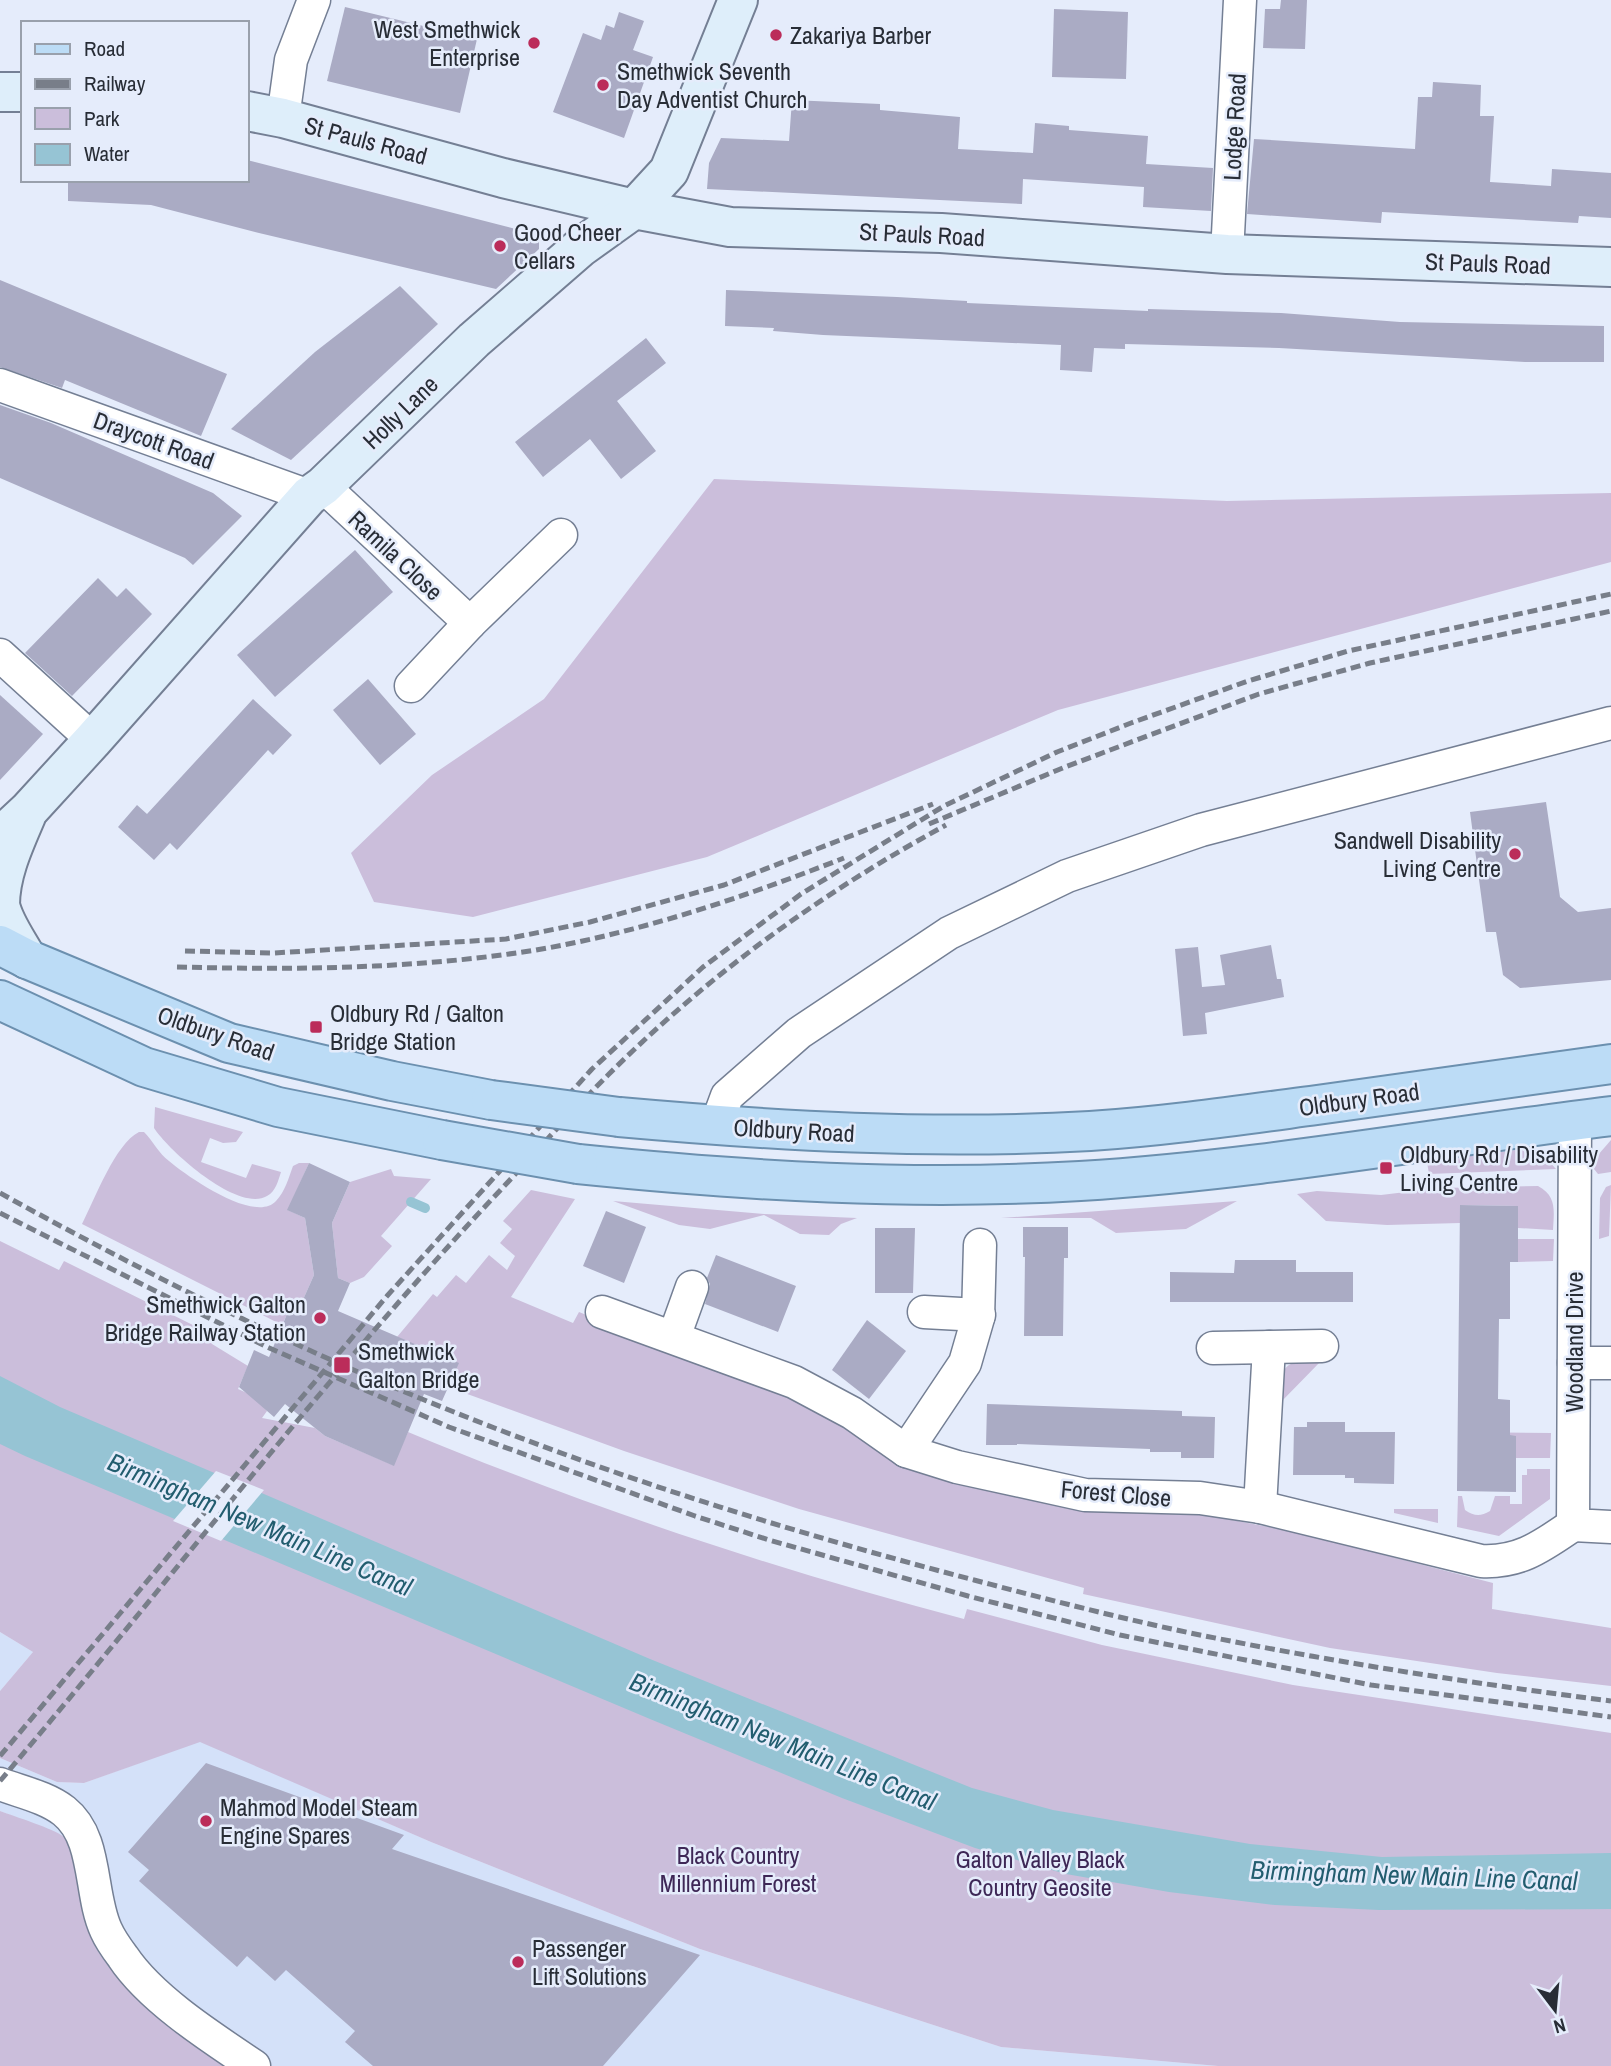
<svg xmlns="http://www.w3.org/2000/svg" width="1611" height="2066" viewBox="0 0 1611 2066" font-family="'Archivo Narrow',sans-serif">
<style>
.built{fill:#d4e1f9}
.green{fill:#cbbedb}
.water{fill:#96c4d4}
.pier{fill:#e5ecfb}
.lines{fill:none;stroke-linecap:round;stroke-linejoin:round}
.stream{stroke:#96c4d4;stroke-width:10}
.building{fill:#aaabc4}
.street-casing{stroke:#747f94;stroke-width:35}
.secondary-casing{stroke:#747f94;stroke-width:42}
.primary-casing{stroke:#6c90af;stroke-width:42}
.street{stroke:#fff;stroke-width:32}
.secondary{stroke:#deeefa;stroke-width:38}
.primary{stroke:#bcdcf6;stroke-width:38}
.rail{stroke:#787e89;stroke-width:5;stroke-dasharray:10 5;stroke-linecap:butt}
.primary-bridge-casing{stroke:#6c90af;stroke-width:42;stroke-linecap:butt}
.primary-bridge{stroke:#bcdcf6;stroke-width:38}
.poi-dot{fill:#bb2c5a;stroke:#e5ecfb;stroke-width:2.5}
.labels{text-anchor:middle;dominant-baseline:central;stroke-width:5;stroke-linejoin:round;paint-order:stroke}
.poi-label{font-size:24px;fill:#282d36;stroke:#e5ecfb;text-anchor:start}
.street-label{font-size:24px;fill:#282d36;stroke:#e5ecfb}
.park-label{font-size:24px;fill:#3e2756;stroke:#e5ecfb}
.water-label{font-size:26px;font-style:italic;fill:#225d6f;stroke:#e5ecfb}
</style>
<rect width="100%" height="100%" fill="#e5ecfb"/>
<g class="built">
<path d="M0 1632 33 1652 0 1691Z"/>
<path d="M200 1741 431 1842 700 1949 1001 2047 1218 2066H203L80 1984 43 1828 0 1811V1758L57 1782 84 1783Z"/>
</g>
<g class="green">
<path d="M714 479 1227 501 1611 493V562L1058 710 707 857 473 917 374 902 351 853 432 775 544 699Z"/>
<path d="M155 1107 243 1132 236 1142 223 1143 210 1138 201 1162 246 1178 252 1164 281 1172C278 1181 276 1191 267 1196 238 1213 169 1151 154 1128Z"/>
<path d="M139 1132H144C153 1141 159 1154 169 1161 188 1177 255 1224 276 1201 285 1192 289 1177 293 1166L299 1163H309L288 1210 305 1218 314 1275 298 1311 290 1308 282 1325 82 1224C95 1199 115 1144 139 1132Z"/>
<path d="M1611 1140V1172L1598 1174 1594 1169 1598 1155Z"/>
<path d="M1523 1149C1537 1151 1547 1158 1556 1169L1429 1174 1427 1162Z"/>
<path d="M391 1169 394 1176 431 1179 381 1236 392 1246 364 1277 350 1283 338 1278 332 1223 350 1182Z"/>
<path d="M1611 1185 1609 1236 1599 1239 1600 1198 1606 1187Z"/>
<path d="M1538 1186C1557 1196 1554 1211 1553 1230L1518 1228V1206L1461 1205 1460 1223 1387 1225 1326 1221 1297 1194 1317 1191 1381 1195 1439 1188Z"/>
<path d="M531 1190 575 1199 511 1297 573 1323 579 1312 815 1407 1135 1508 1206 1515 1295 1532 1493 1583 1492 1609 1611 1628V1686L1497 1673 1330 1648 1083 1594 1084 1588 799 1509 624 1451 448 1387 458 1364 397 1337 433 1294 437 1297 456 1275 466 1283 489 1255 507 1270 515 1256 500 1243 512 1229 503 1221Z"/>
<path d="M613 1201 764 1214 857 1218 841 1224 829 1235 800 1234 764 1215 710 1229 679 1225Z"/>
<path d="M1237 1201 1186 1229 1116 1233 1091 1218H1001Z"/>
<path d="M1518 1239H1554L1553 1261 1518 1262Z"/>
<path d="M0 1241 59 1270 64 1261 209 1333 212 1344 248 1366 238 1389 256 1397 267 1411 262 1418 315 1428 325 1436 393 1465 408 1432C588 1507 774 1569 964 1619L967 1609 1102 1645 1293 1685 1611 1733V2066H1218L1001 2047 700 1949 431 1842 200 1742 84 1783 57 1782 0 1758V1691L33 1652 0 1632Z"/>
<path d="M1322 1360 1279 1404C1283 1363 1280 1362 1322 1360Z"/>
<path d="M1459 1432 1551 1433 1550 1458H1516V1436L1458 1435Z"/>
<path d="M1527 1469H1550V1499L1499 1536 1457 1527 1458 1496H1462L1465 1510C1474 1516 1480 1517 1490 1511L1495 1496H1510V1504H1522V1475H1527Z"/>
<path d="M1394 1509H1438V1523L1394 1513Z"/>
<path d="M0 1811C13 1816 55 1829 64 1837 80 1851 82 1926 99 1953 130 2000 179 2035 225 2066H0Z"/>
</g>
<path class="water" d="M0 1376 60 1407 650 1659 972 1788 1053 1810 1250 1844 1382 1857 1611 1853V1909L1379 1910 1275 1905 1169 1892 1066 1874 975 1848 842 1798 650 1719 25 1456 0 1444Z"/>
<path class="pier" d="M216 1471 264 1490 221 1541 173 1521Z"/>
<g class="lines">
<path class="stream" d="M411 1202 425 1208"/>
</g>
<g class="building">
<path d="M1281 0H1307L1305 49 1263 48 1265 9H1280Z"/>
<path d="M345 7 477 39 460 113 327 81Z"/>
<path d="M1054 9 1128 12 1126 79 1052 77Z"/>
<path d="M619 12 644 21 633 50 653 57 624 138 553 112 583 33 601 40 606 25 614 28Z"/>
<path d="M1433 82 1481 85 1480 116H1494L1490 182 1551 186 1552 169 1611 173V218L1579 216 1578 223 1382 212 1381 223 1247 214 1254 139 1415 149 1418 97H1432Z"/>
<path d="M792 100 880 104V110L960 117 958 149 1033 153 1035 123 1069 126V130L1148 136 1146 164 1213 168 1211 211 1143 207 1144 187 1023 179 1022 204 707 189 709 163 721 138 789 141Z"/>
<path d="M247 160 539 235V249L496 289 259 233 151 205 68 201V180H247Z"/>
<path d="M0 280 227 374 201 436 65 380 62 388 0 367Z"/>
<path d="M400 286 438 324 291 460 231 429 315 352Z"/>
<path d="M726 290 897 297 967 301V303L1148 311V309L1281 313 1400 322 1604 326V362H1525L1279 348 1125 344V349L1094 348 1092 372 1060 370 1061 345 823 335 773 331 774 328 725 326Z"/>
<path d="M646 338 666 363 617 401 656 451 621 479 590 439 543 477 515 442Z"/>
<path d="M0 405 51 423 213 493 242 516 193 565 185 558 0 478Z"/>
<path d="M355 550 393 592 275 697 237 655Z"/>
<path d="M98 578 117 597 126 588 152 614 72 696 25 653Z"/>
<path d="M368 679 416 734 380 765 333 710Z"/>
<path d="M0 695 43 734 0 780Z"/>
<path d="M253 699 292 735 273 755 268 750 177 850 170 843 154 860 118 827 137 805 147 814Z"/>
<path d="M1546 802 1560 897 1578 912 1611 908V980L1520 988 1503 975 1496 932H1486L1470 812Z"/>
<path d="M1271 945 1277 979H1281L1284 997 1205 1013 1207 1034 1183 1036 1175 949 1198 947 1202 987 1225 985 1220 955Z"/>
<path d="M309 1163 350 1182 332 1223 338 1278 350 1283 338 1311 459 1363 442 1401 424 1394 394 1466 325 1436 285 1404 274 1417 239 1387 254 1350 269 1357 290 1307 298 1311 314 1275 305 1218 287 1210Z"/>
<path d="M1460 1205 1518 1206V1262H1510V1319H1499L1498 1399 1510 1400V1435L1516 1436V1492L1457 1491Z"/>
<path d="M606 1211 646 1227 624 1283 583 1266Z"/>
<path d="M1023 1227H1068V1258H1064L1063 1336H1024L1025 1257H1023Z"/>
<path d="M875 1228H915L913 1293H875Z"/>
<path d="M716 1255 796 1286 778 1332 705 1304 710 1284 707 1278Z"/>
<path d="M1235 1260H1296V1272H1353V1302H1170V1272L1234 1273Z"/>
<path d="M867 1320 906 1351 869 1399 832 1370Z"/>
<path d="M987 1404 1182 1411V1416L1215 1417 1214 1458H1181V1452H1150V1449L1017 1444V1445H986Z"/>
<path d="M1307 1422H1345V1432H1395L1394 1484 1354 1483V1478H1345V1475H1293L1294 1427H1307Z"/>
<path d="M206 1763 404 1835 392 1849 700 1955 603 2066H373L345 2042 355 2031 286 1970 275 1981 247 1956 237 1967 139 1881 149 1870 128 1852Z"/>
</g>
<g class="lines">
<g class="street-casing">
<g id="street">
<path d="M283 118 291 60 314 0"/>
<path d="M1227 254 1240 0"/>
<path d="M0 385 309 496"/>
<path d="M323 486 470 623"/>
<path d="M0 655 93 740"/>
<path d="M411 686 470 623 561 535"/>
<path d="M1575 1121 1573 1525 1611 1527"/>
<path d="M716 1126 727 1096 799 1033 949 933 1067 876 1201 830 1611 723"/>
<path d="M602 1312 794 1382 852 1413 906 1451 957 1467 1085 1495 1200 1498 1260 1507 1481 1561C1520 1563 1542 1546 1573 1525"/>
<path d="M924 1312 979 1315"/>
<path d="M674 1337 692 1287"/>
<path d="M1213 1348 1322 1346"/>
<path d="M1574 1363H1611"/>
<path d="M906 1451 965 1363 978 1318 980 1245"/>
<path d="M1260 1507 1269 1347"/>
<path d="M0 1784C21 1792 46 1797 64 1811 98 1838 89 1893 106 1930 110 1939 117 1949 123 1957 151 1999 212 2038 254 2066"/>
</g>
</g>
<g class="secondary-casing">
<g id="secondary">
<path d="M0 92H23"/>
<path d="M247 111 283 118 503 178 634 209 730 227 941 233 1227 254 1611 267"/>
<path d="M26 816C14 844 0 874 0 905 4 924 18 942 27 959"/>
<path d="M0 837 28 811 93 740 309 496 323 486 474 340 581 247 634 209 669 171 738 0"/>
</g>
</g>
<g class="primary-casing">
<g id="primary">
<path d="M0 945 27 959 229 1043 392 1081 491 1100"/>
<path d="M0 1000 144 1067 278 1107 442 1140"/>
<path d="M619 1117C775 1131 933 1140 1090 1131 1166 1126 1242 1115 1317 1105 1415 1091 1513 1078 1611 1064"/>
<path d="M578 1164C745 1181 912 1191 1080 1181 1258 1170 1434 1138 1611 1116"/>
</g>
</g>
<use href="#street" class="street"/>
<use href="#secondary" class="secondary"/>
<use href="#primary" class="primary"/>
<g class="rail">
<path d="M929 824 1065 767 1259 694 1370 663 1611 611"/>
<path d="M185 951 274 953 506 939 590 922 724 885 933 804"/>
<path d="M177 967C297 970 417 969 536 950 642 932 744 897 844 858"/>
<path d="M0 1193C147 1274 298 1350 454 1412 623 1480 798 1534 974 1580 1054 1601 1134 1622 1215 1638 1346 1664 1478 1684 1611 1701"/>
<path d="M0 1213 267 1347 449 1427 695 1516 769 1540 968 1596 1120 1635 1371 1685 1611 1717"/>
<path d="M0 1756 387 1296 592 1069 703 967 801 894 944 806 1057 752 1131 723 1248 681 1348 651 1611 594"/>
<path d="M0 1781C164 1588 318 1385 492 1199 531 1158 568 1115 608 1075 708 975 823 892 946 825"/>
</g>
<g class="primary-bridge-casing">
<g id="primary-bridge">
<path d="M491 1100 619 1117"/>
<path d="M442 1140 578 1164"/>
</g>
</g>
<use href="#primary-bridge" class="primary-bridge"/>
</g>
<g class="poi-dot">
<circle cx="776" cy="35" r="7"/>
<circle cx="534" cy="43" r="7"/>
<circle cx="603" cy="85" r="7"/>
<circle cx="500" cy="246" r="7"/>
<circle cx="1515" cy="854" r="7"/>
<rect x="309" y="1020" width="14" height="14" rx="3.5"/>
<rect x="1379" y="1161" width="14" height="14" rx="3.5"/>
<circle cx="320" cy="1318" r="7"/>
<rect x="333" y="1356" width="18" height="18" rx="3.5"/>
<circle cx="206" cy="1821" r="7"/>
<circle cx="518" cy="1962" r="7"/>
</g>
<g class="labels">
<g class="poi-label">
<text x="520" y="29" text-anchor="end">West Smethwick<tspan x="520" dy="28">Enterprise</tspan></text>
<text x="790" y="35">Zakariya Barber</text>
<text x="617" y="71">Smethwick Seventh<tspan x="617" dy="28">Day Adventist Church</tspan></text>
<text x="514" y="232">Good Cheer<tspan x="514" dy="28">Cellars</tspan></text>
<text x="1501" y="840" text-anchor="end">Sandwell Disability<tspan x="1501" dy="28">Living Centre</tspan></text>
<text x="330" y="1013">Oldbury Rd / Galton<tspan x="330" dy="28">Bridge Station</tspan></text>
<text x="1400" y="1154">Oldbury Rd / Disability<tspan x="1400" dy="28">Living Centre</tspan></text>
<text x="306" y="1304" text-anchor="end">Smethwick Galton<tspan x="306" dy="28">Bridge Railway Station</tspan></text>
<text x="358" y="1351">Smethwick<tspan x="358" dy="28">Galton Bridge</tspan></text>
<text x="220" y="1807">Mahmod Model Steam<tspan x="220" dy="28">Engine Spares</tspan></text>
<text x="532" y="1948">Passenger<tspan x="532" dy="28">Lift Solutions</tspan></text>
</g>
<g class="street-label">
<text transform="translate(1234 127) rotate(-87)">Lodge Road</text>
<text transform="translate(366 140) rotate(15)">St Pauls Road</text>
<text transform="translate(922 234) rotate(3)">St Pauls Road</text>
<text transform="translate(1488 263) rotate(2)">St Pauls Road</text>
<text transform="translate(400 412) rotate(-44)">Holly Lane</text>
<text transform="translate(154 440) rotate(20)">Draycott Road</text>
<text transform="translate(396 555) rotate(43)">Ramila Close</text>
<text transform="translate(216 1033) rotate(19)">Oldbury Road</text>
<text transform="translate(1359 1099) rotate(-8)">Oldbury Road</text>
<text transform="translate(794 1130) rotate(3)">Oldbury Road</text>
<text transform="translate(1574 1342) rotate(-90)">Woodland Drive</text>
<text transform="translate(1116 1493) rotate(5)">Forest Close</text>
</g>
<g class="park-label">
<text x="738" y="1855">Black Country<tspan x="738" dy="28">Millennium Forest</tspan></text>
<text x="1040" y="1859">Galton Valley Black<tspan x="1040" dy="28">Country Geosite</tspan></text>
</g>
<g class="water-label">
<text transform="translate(260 1524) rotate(23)">Birmingham New Main Line Canal</text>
<text transform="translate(783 1741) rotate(22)">Birmingham New Main Line Canal</text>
<text transform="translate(1414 1875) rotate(2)">Birmingham New Main Line Canal</text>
</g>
</g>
<rect x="21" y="21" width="228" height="161" fill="#e5ecfb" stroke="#99a0ac" stroke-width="2"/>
<rect x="35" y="44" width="35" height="10" fill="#bcdcf6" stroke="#99a0ac" stroke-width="2"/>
<text x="84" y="56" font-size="21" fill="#282d36">Road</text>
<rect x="35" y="79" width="35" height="10" fill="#787e89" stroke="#99a0ac" stroke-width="2"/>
<text x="84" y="91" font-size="21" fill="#282d36">Railway</text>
<rect x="35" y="108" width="35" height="21" fill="#cbbedb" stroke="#99a0ac" stroke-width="2"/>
<text x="84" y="126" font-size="21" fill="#282d36">Park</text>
<rect x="35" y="144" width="35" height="21" fill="#96c4d4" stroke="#99a0ac" stroke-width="2"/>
<text x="84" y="161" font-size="21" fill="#282d36">Water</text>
<g transform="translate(1555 2010) rotate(164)" stroke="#e5ecfb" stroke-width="5" paint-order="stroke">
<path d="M0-5L12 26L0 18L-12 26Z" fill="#282d36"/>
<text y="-10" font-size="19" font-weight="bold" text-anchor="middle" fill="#282d36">N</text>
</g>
</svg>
